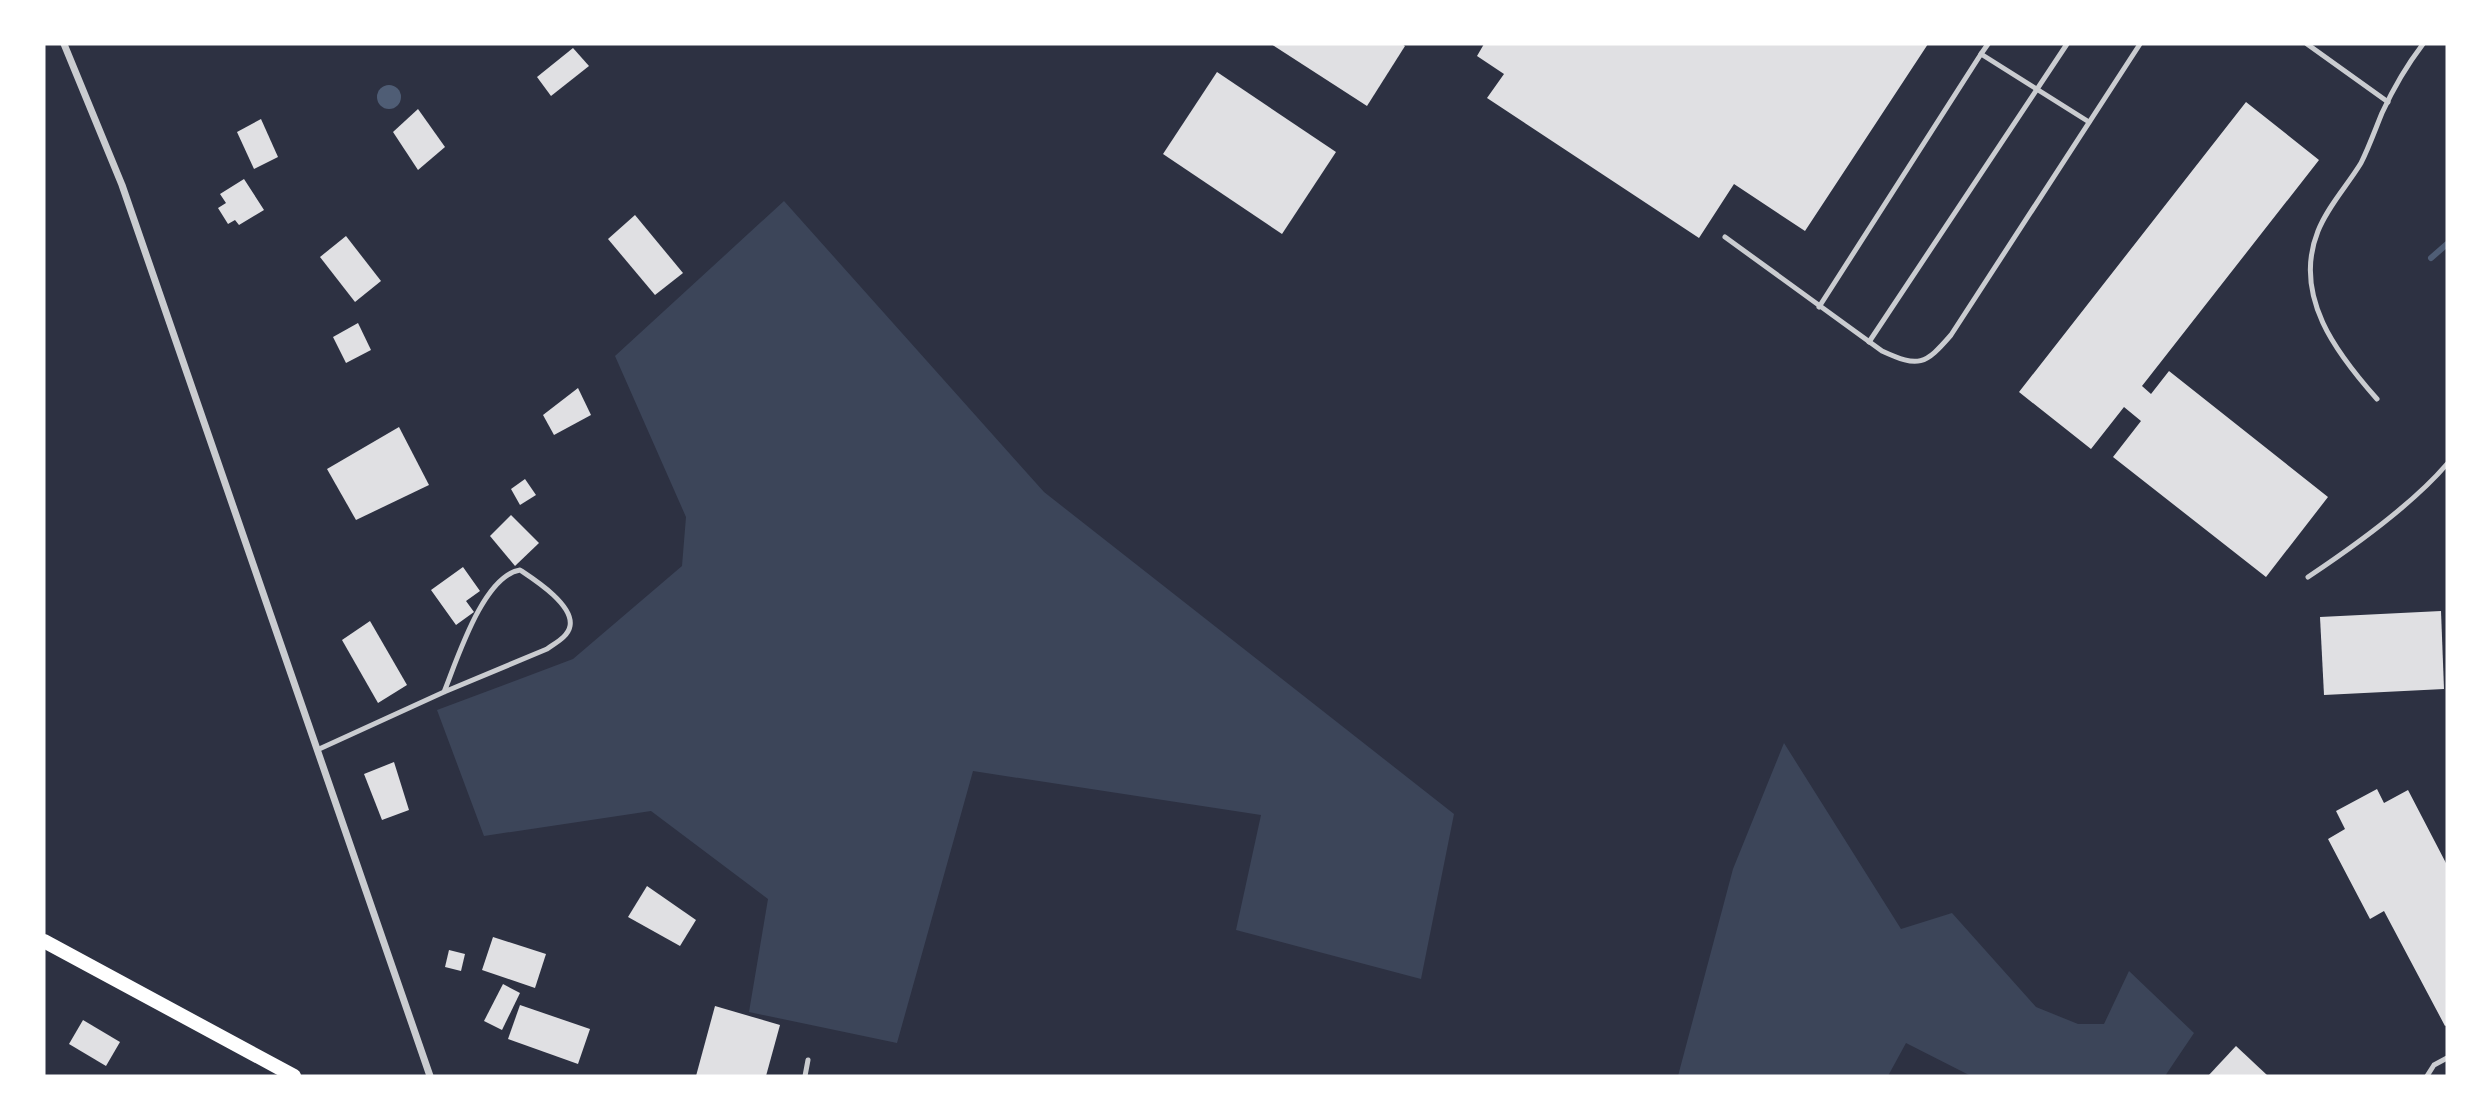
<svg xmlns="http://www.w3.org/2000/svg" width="2491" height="1120" viewBox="0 0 2491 1120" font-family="'Public Sans',sans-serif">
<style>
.green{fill:#3c4559}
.water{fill:#4f5d75}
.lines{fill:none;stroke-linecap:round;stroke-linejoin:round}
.stream{stroke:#4f5d75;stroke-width:6}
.building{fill:#e0e0e3}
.service{stroke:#caccd0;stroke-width:5}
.minor{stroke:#caccd0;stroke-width:7}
.secondary{stroke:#fff;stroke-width:14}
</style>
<rect width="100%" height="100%" fill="#2d3142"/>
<g class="green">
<path d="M784 201 1044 492 1454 814 1421 979 1236 930 1261 815 973 771 897 1043 749 1012 768 899 651 811 484 836 437 710 573 659 682 566 686 517 615 356Z"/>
<path d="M1784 743 1901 929 1952 913 2036 1007 2078 1024H2104L2129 971 2194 1033 2165 1076H1971L1906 1043 1888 1076H1678L1733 869Z"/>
</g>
<circle class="water" cx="389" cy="97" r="12"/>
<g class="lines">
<path class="stream" d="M2431 258 2447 244"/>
</g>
<g class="building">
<path d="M1271 44H1402L1405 46 1367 106Z"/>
<path d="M1484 44H1928L1805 231 1734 184 1699 238 1487 98 1504 74 1477 56Z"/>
<path d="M573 48 589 66 551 96 537 77Z"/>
<path d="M1217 72 1336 152 1282 234 1163 154Z"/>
<path d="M2246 102 2319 160 2142 386 2151 394 2169 371 2328 497 2266 577 2113 457 2141 421 2124 407 2091 449 2019 392Z"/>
<path d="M418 109 445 147 418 170 393 132Z"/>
<path d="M261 119 278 157 254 169 237 132Z"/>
<path d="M244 179 264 210 239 225 235 220 228 224 218 208 226 203 220 194Z"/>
<path d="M635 215 683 273 655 295 608 239Z"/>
<path d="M346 236 381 281 355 302 320 257Z"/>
<path d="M358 323 371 350 346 363 333 337Z"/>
<path d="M578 388 591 415 554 435 543 415Z"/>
<path d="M399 427 429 485 356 520 327 469Z"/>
<path d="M525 479 536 495 520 505 511 489Z"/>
<path d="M511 515 539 543 515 566 490 536Z"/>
<path d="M463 567 480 591 466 601 474 612 456 625 431 590Z"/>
<path d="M2441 611 2444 689 2324 695 2320 617Z"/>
<path d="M370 621 407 685 378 703 342 640Z"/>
<path d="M394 762 409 810 382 820 364 774Z"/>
<path d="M2377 789 2384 803 2408 790 2447 865V1025L2445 1026 2384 911 2370 919 2328 839 2345 829 2336 811Z"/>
<path d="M647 886 696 920 680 946 628 917Z"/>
<path d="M493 937 546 954 535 988 482 970Z"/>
<path d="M449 950 465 954 461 971 445 967Z"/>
<path d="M503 984 520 993 502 1030 484 1021Z"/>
<path d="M520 1005 590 1029 578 1064 508 1039Z"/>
<path d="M715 1006 780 1025 766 1076H696Z"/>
<path d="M83 1020 120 1042 106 1066 69 1044Z"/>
<path d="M2236 1046 2268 1076H2208Z"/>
</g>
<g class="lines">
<g class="service">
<path d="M2307 44 2388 102"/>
<path d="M1981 54 1988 44"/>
<path d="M1725 237 1882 351C1919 368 1925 365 1951 335L2140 44"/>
<path d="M1819 307 1981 54 2089 122"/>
<path d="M1869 342 2067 44"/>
<path d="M2377 399C2337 354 2292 296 2318 231 2328 206 2347 186 2361 163 2369 147 2375 130 2382 113 2393 89 2407 65 2423 44"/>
<path d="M2308 577C2353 547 2412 505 2447 464"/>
<path d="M317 750 444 692 547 649C555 643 568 637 570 626 574 605 535 580 520 570 483 576 457 660 444 692"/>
<path d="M805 1076 808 1060"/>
<path d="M2427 1076 2434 1065 2447 1058"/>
</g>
<path class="minor" d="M64 44 122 185 430 1076"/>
<path class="secondary" d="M44 941 294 1076"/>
</g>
<rect width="2491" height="1120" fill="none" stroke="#ffffff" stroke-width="91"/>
</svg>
